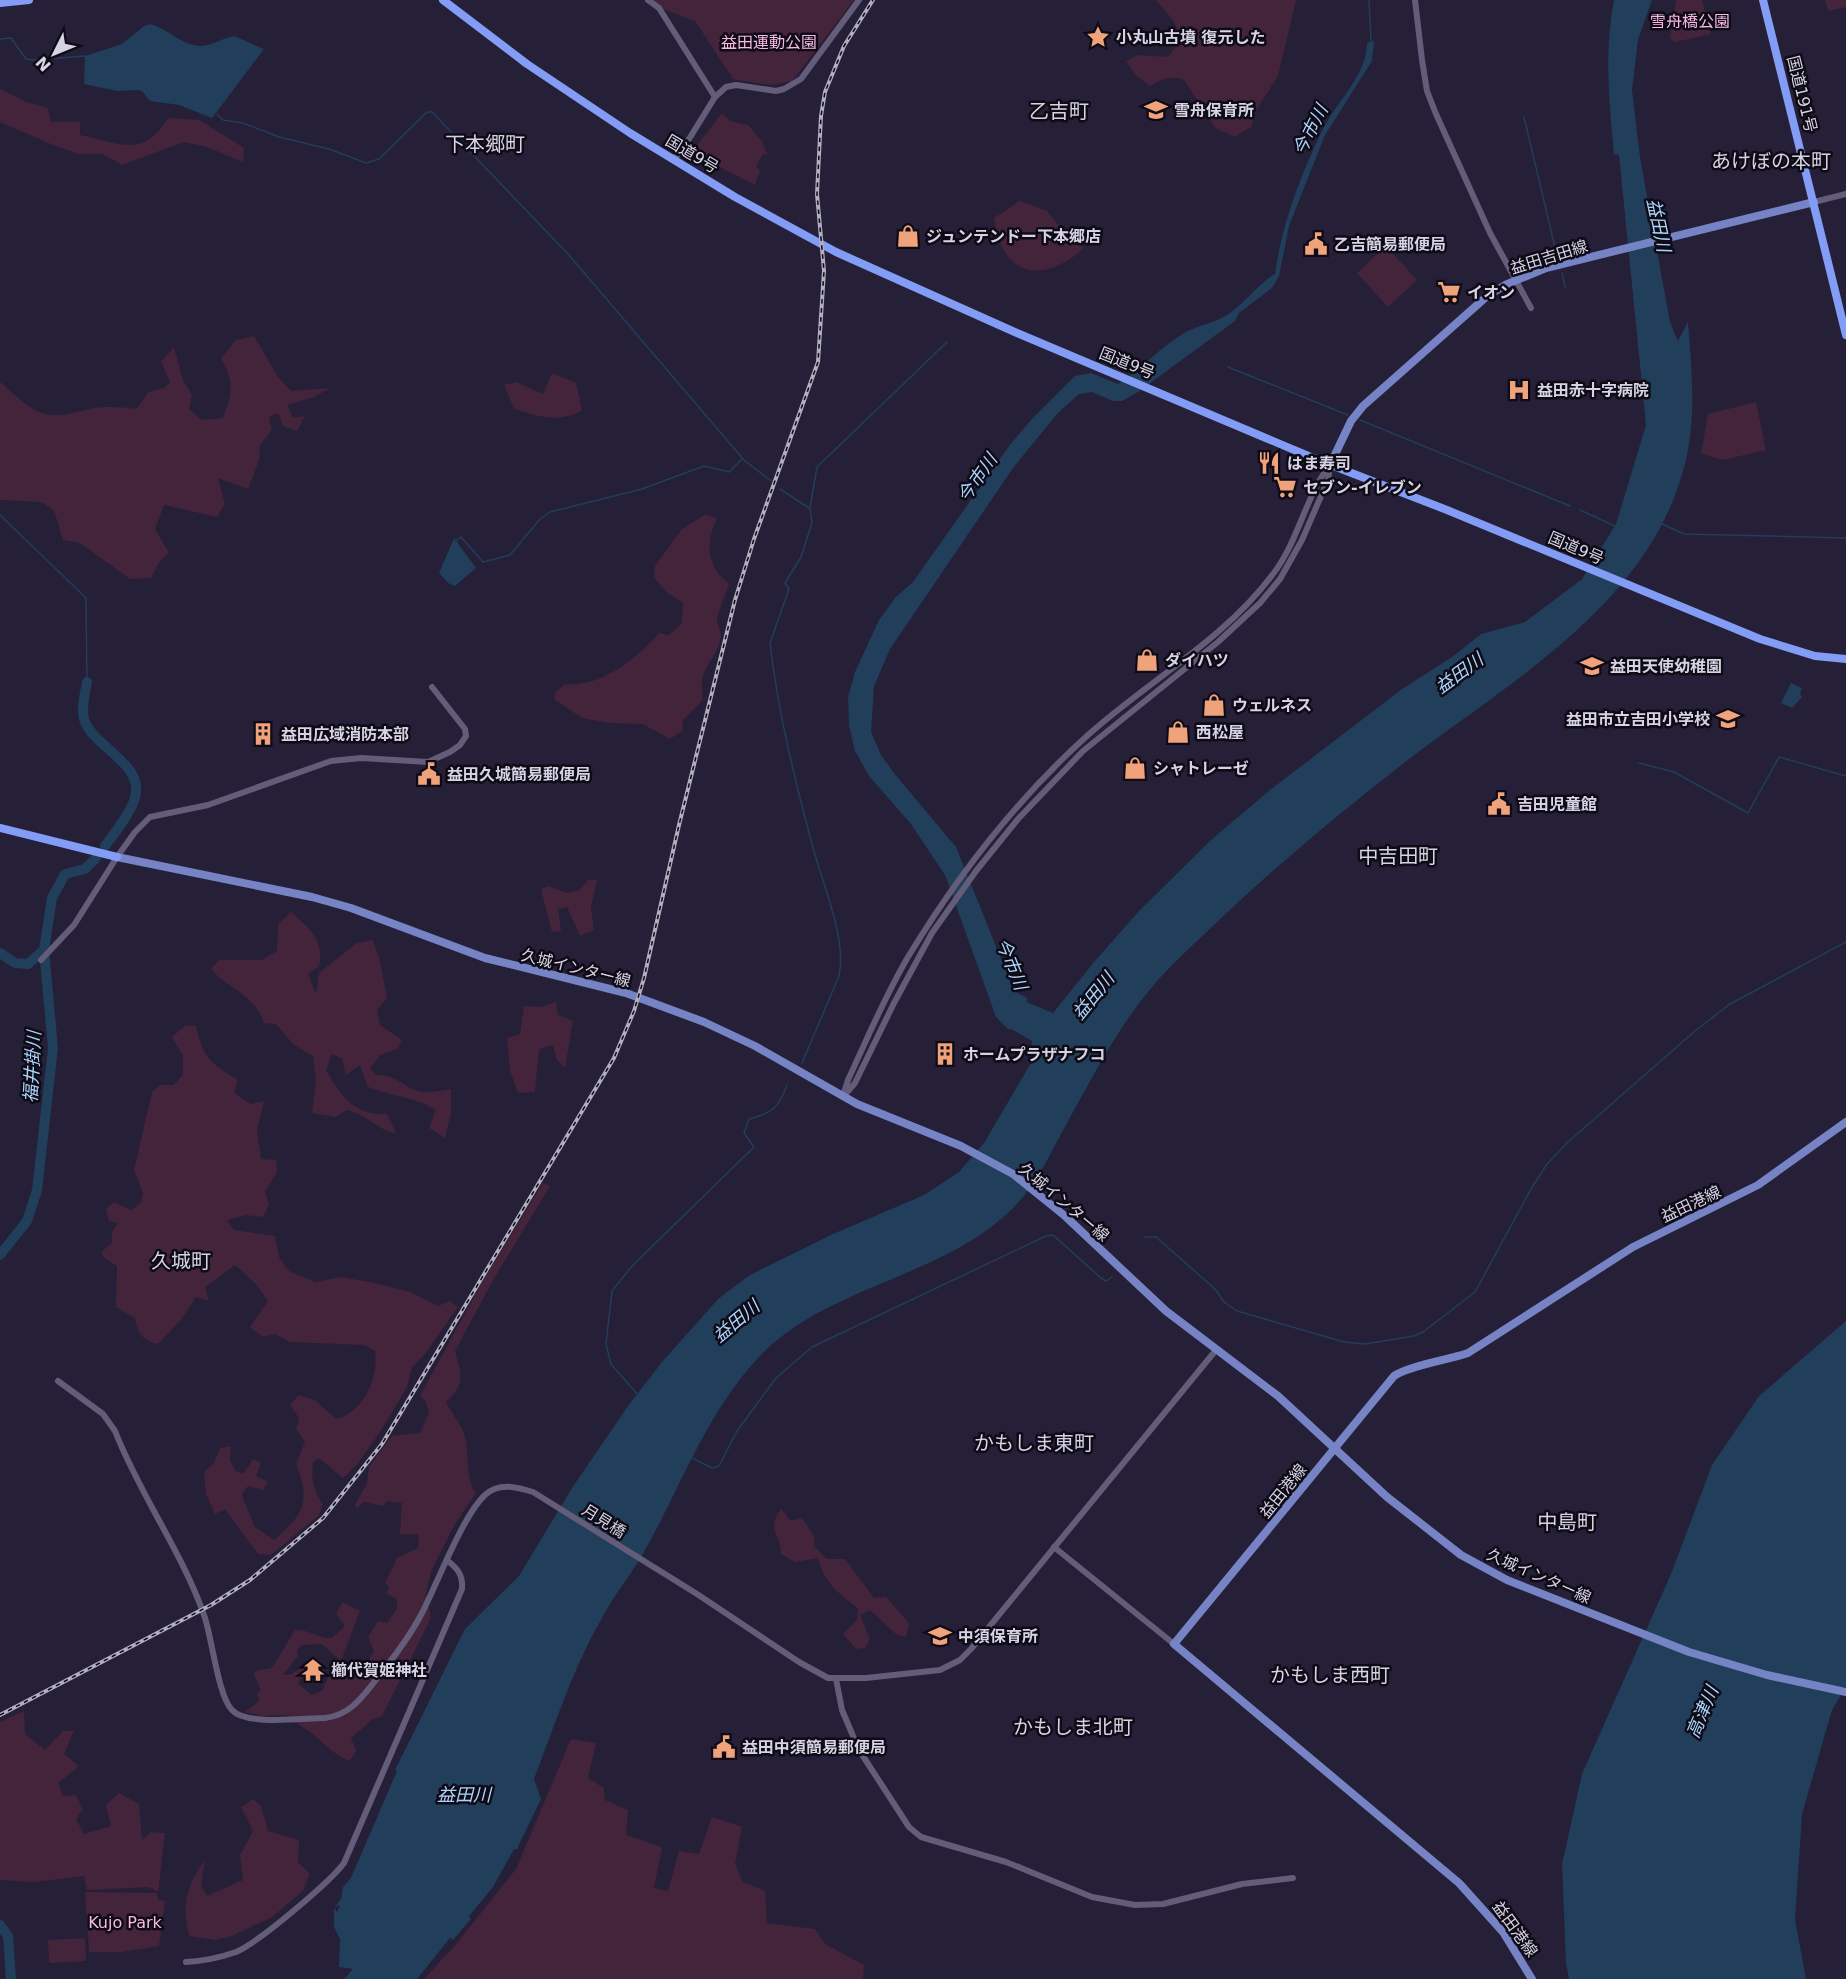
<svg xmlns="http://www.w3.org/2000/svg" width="1846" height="1979" viewBox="0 0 1846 1979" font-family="'DejaVu Sans','Noto Sans JP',sans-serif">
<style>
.green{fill:#44243b}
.water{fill:#213e5a}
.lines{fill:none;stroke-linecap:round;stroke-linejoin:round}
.stream{stroke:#213e5a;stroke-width:1.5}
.river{stroke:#213e5a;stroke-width:10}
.minor{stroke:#635d7a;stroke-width:6}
.major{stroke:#7683c4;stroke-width:8}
.highway{stroke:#839cf6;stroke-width:8}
.rail-casing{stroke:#b1aec0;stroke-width:4}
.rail{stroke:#0e0b16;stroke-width:1.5;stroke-dasharray:4.5;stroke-linecap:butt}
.labels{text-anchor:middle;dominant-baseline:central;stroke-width:5;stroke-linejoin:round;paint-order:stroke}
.park-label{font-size:16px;fill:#f8b9e3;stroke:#0e0b16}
.poi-label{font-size:16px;font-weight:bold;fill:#d6d3e4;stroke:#0e0b16;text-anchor:start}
.street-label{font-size:16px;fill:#d6d3e4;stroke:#0e0b16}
.water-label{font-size:18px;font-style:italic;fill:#abd4fd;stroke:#0e0b16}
.quarter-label{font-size:20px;fill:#d6d3e4;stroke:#0e0b16}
</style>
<rect width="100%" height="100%" fill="#251f38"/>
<g class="green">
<path d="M651 0H854L792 81 771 85 733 79 695 21 663 9Z"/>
<path d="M1156 0H1296L1278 76 1255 112 1252 126 1235 137 1215 128 1184 80C1171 75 1162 79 1150 86L1136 75 1126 61 1138 55 1167 57C1191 35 1172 19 1156 0Z"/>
<path d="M1676 0H1702L1711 34 1675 42 1670 38Z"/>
<path d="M1825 0H1846V7L1828 11Z"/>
<path d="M0 89 26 102 48 108 51 122H80V135C120 143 143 159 168 118L199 120 244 148 243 162 207 147 184 142 122 165 103 154H79L53 145 0 122Z"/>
<path d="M722 113 730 121 748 125 761 140 768 155 763 154 756 166 760 171 755 185 691 153Z"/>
<path d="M1020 201 1047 211 1062 230 1084 248C1042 286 1001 276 994 218Z"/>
<path d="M1386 246 1417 280 1388 307 1357 273Z"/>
<path d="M254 336 278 377 291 391 330 388 314 397 287 405 293 418 305 416 297 431 283 426 278 413 269 417 272 430 260 445 259 460 248 489 218 478 225 504 217 517 164 505 155 529 169 553 159 562 151 578 130 579 80 543 63 540 54 510 41 502 0 500V382C13 393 26 407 42 413 58 419 74 412 89 409 105 406 121 407 137 409L148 392 164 388 170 382 161 362 174 347 183 380 192 395 189 409 202 420 223 418C233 392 234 382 221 358L236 340Z"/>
<path d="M552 373 576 383 582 410C559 424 538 416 514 409L504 385 516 382 543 394Z"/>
<path d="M1756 402 1766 450 1723 460 1701 454 1708 414Z"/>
<path d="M706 514 717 519C705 541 707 569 729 583 727 592 718 612 717 619 717 626 722 632 721 638 714 667 697 664 703 700L683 720 682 731 670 739 643 724 610 723 582 718 554 699 556 692 565 684C600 688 638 658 659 633L669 635 682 623 683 603 666 592 654 577 655 566 682 529Z"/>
<path d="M588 880H597L591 907 594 930 580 936 567 907 558 909 561 931 552 932 541 889 549 886 567 893 580 890Z"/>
<path d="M291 912C309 928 325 940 319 966L308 974 316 994 319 973 357 943 373 940 380 961 387 998 377 1010 380 1025 402 1040 398 1049 380 1055 370 1069 377 1075C393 1075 399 1082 412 1089 425 1095 438 1091 451 1089V1113L445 1138 429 1128 436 1110C416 1097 391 1096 368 1087L360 1065 346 1075 342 1059 332 1054 326 1070C341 1096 355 1116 387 1114L396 1133C378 1131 370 1116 347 1110L335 1117 312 1113 316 1081 313 1056 294 1045 276 1024 264 1023C255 994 229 990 211 969L219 960H262L277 951 278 924Z"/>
<path d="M556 1002 558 1015 573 1021 565 1068 557 1060 553 1045 539 1049 535 1092 518 1093 510 1071 507 1038 520 1034 524 1006 540 1007Z"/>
<path d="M186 1025 196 1026C203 1058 210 1063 238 1080L234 1093 251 1104 264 1101 257 1131 261 1159 276 1160 277 1172 265 1192 269 1205 263 1217 246 1215 227 1220 234 1230 275 1236 279 1257 289 1271 315 1282 341 1277 375 1283 410 1292 438 1306 450 1301 458 1307 424 1355 412 1367 407 1387 380 1432 356 1466 343 1478 319 1458 313 1462C311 1479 313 1490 323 1504L319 1515 271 1555 258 1554 225 1509 215 1514 206 1494 204 1472 214 1463 220 1448 231 1446 230 1460 236 1472 244 1473 253 1459 261 1463 256 1476 268 1482 263 1490 248 1486 242 1494C245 1506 251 1514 254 1526L274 1540C304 1514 311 1502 296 1464L305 1442 296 1429 299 1418 290 1405 299 1395 315 1400 336 1419C363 1413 379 1378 375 1351L364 1345 290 1342 275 1334 263 1337 250 1327 268 1301 256 1284 235 1265 205 1287 209 1301 196 1297 180 1321 158 1344C143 1340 137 1334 135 1318L116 1307 117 1266 105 1258 101 1252 112 1243V1232L118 1223 109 1221 106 1209 114 1202 131 1210 141 1203 143 1193 134 1170 152 1092 160 1085H173L183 1075V1056L172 1037Z"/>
<path d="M543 1183 550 1186 492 1282 455 1351C461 1374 466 1384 446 1402 452 1415 464 1427 466 1441 469 1460 465 1476 476 1493L455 1524 432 1569 426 1594 431 1618 382 1716 372 1720 351 1738 356 1750 350 1761C331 1754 323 1741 307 1730 299 1724 294 1722 288 1715L262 1716 245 1712 259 1701 257 1694 261 1691 254 1675 255 1671 272 1668 295 1630C309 1629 318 1639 332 1638L345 1626 336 1614 342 1602 360 1611 341 1661 322 1644 302 1645 297 1650 298 1656 283 1675 292 1674 305 1664 306 1669 298 1683 312 1695 322 1691 330 1673 340 1677 362 1673 374 1651 368 1637 378 1621 387 1623 397 1609V1599L387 1594 389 1586 385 1583 397 1558 418 1548 419 1534H400L402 1503 387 1501 383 1506 363 1502 357 1509 355 1505 367 1483 369 1467 392 1436 420 1433 429 1413 425 1400 420 1396 481 1284Z"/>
<path d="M781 1509 791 1521 802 1518 814 1536V1546L827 1559H845L874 1598 886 1597 909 1623 906 1637 896 1634 870 1610 860 1615 870 1639 865 1648 856 1649 843 1634 857 1620 858 1608C839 1594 824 1583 818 1558L795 1562 781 1554C781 1532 765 1531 781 1509Z"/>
<path d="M24 1711 25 1734 45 1750 63 1731H74L64 1754 79 1766 58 1783 63 1796 76 1795 83 1809 76 1819 84 1834 111 1826 106 1805 119 1793 139 1804 142 1840 151 1832 165 1833 158 1892 149 1887 87 1890 84 1876 34 1882 0 1880V1722Z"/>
<path d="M571 1739 596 1743 588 1778 604 1788 605 1800 628 1810 626 1835 662 1847 654 1888 668 1891 679 1851 699 1854 712 1817 742 1827 735 1864 743 1882 765 1891 767 1923 815 1929 825 1944 864 1965 863 1979H424L457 1943 516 1869Z"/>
<path d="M253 1799 261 1806 268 1831 299 1840 298 1862 310 1874 303 1891 272 1917 232 1936 215 1940 189 1936C181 1901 187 1888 205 1859L201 1886 207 1896 243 1880 240 1855 253 1831 241 1807Z"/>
<path d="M85 1892 157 1893 158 1900 165 1901 159 1946 122 1952H89Z"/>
<path d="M85 1938 86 1961 49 1963 48 1940Z"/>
</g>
<g class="water">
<path d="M1614 0H1652L1638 40 1632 90 1640 157 1670 322 1678 341 1688 322C1691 363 1696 408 1688 449 1661 596 1518 676 1409 759 1342 811 1278 864 1216 923 1193 945 1168 967 1148 992 1115 1032 1091 1080 1066 1125 1051 1152 1037 1184 1014 1207 945 1278 825 1285 757 1359 705 1416 681 1487 644 1552 631 1575 614 1595 602 1618 573 1668 555 1725 534 1779L541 1799 517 1849H514L493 1887 469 1916 471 1919 453 1940 450 1938 417 1979H344L353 1969 339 1967 340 1939 334 1927V1910L335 1908 337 1912 340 1905 335 1907 341 1899 343 1887 351 1878 397 1771 395 1770 465 1629 519 1576 572 1488 628 1406 662 1362 719 1298 750 1275 833 1234 924 1195 959 1172 984 1143 1035 1056 1031 1046 1032 1041 1011 1029 1009 1030 996 1017 945 875 911 824 869 776 855 751 849 726 848 697 855 672 879 620 895 598 913 582 1009 446 1031 420 1075 376 1091 373 1118 384C1142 369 1159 348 1184 333 1198 325 1219 322 1230 313 1247 301 1258 284 1275 274 1282 224 1300 176 1322 131 1336 102 1367 75 1367 43L1374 41 1372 61 1325 135 1289 226 1279 276 1272 288 1239 313 1235 321 1138 392 1122 401H1113L1092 392 1079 394 1058 413 1013 468 890 649 874 686 871 732 881 755 894 773 956 847 1014 991 1027 998V1002L1053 1013 1094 962 1140 910 1211 840 1270 790 1402 689 1455 655 1481 634 1525 622 1582 579 1616 524 1646 425 1619 155 1614 154C1609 102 1604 51 1614 0Z"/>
<path d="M150 24C169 29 182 46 202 46 213 45 223 38 234 36L264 49 212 118 179 105 150 101 142 91 137 90 117 91 84 84 85 56 122 44 144 26Z"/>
<path d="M454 538 476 568 455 586 448 583 439 573Z"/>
<path d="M1791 683 1802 688 1800 694 1802 697 1792 708 1781 703Z"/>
<path d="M1846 1321V1686L1832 1710 1802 1814 1795 1920 1806 1979H1569L1566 1963 1562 1864 1582 1774 1671 1574 1712 1465 1759 1396Z"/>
</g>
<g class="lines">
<g class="stream">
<path d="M1369 0 1371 41"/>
<path d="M0 39 11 38 26 59 31 60 85 56"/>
<path d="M217 114 223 120 243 123 279 137 329 149 366 163 379 159 427 112H432L568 254 744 460 771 481"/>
<path d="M1524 117 1558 260"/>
<path d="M1562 273 1565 287"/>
<path d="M1228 367 1348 415"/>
<path d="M1360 420 1570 506"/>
<path d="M780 489 809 508"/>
<path d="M1580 510 1615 526"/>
<path d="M0 515 86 598 87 682"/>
<path d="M1660 523 1684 534 1846 538"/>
<path d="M456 541 461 537 483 562 510 555 540 519 550 512 642 489 704 466 729 472 742 459"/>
<path d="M1639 763 1674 772 1748 813 1779 757 1846 776"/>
<path d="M802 1063 839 976C847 939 823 885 813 848 795 780 778 713 770 643L789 589 785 583 801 557 812 523 810 508 817 467 947 342"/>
<path d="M1145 1237H1156L1215 1289 1224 1302 1237 1311 1344 1342 1365 1344 1414 1336 1423 1332 1475 1292 1531 1189 1547 1164 1568 1142 1695 1031 1730 1004 1846 942"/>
<path d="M638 1395 611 1364 606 1344 612 1291 632 1266 754 1147 744 1133 749 1119C773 1113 779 1107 787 1085"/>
<path d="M690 1457 712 1468 719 1466 737 1431 776 1378 812 1347 1046 1236 1053 1235 1101 1278 1106 1281 1112 1277"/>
</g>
<g class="river">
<path d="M87 682C85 694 81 707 84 719 93 748 145 763 135 798 129 816 115 832 105 846"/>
<path d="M0 953 15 963 28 964 44 950"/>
<path d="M0 1255 27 1221 37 1190 53 1048 44 950 52 898 65 874 85 869 96 858"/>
<path d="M0 1925 8 1936 11 1979"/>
</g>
<g class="minor">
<path d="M648 0 659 8 715 97"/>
<path d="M1415 0 1422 60 1427 91 1436 114 1490 233 1531 308"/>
<path d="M673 159 681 152 715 97 726 87 736 85 776 91 784 89 801 79 859 0"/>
<path d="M1814 202 1846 194"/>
<path d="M41 960 74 925 117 857 135 832 150 817 208 805 331 761 361 758 428 762 450 752 460 745 466 736 465 729 432 687"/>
<path d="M843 1096 848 1080C867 1039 885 996 908 957 957 876 1017 799 1088 735 1148 681 1224 640 1273 574 1298 542 1305 498 1329 466"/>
<path d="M843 1097 855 1083 894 1003 932 933 976 871 1018 819 1083 751 1218 642 1260 603 1280 579 1302 540 1328 480 1330 465"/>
<path d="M58 1381 103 1414 115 1431C140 1495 181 1550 204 1615 212 1637 218 1696 232 1710 246 1726 303 1718 325 1718 349 1715 360 1700 375 1681 392 1660 409 1638 422 1613 437 1584 463 1515 485 1495 499 1482 517 1487 533 1492L697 1594 799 1662 828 1678H866L940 1670 960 1660 971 1649 1216 1350"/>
<path d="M1054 1547 1174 1644"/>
<path d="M836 1679 842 1710 859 1750 909 1827 921 1837 1006 1862 1092 1897 1135 1905 1163 1904 1242 1884 1293 1878"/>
<path d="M186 1962C203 1961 219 1958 236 1952 258 1943 330 1882 344 1863L462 1589C463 1575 458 1569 448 1561"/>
</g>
<g class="major">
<path d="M1330 465 1351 421 1363 406 1485 298 1505 285 1546 268 1814 202"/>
<path d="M117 857 312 897 351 908 485 958 626 993 704 1022 755 1046 857 1104 961 1146 1013 1174 1065 1216 1166 1311 1278 1396 1387 1497 1461 1555 1507 1580 1689 1652 1767 1675 1846 1692"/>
<path d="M1532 1979 1503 1932 1459 1883 1174 1644 1394 1376C1408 1366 1448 1360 1468 1353L1633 1247 1758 1185 1846 1122"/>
</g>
<g class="highway">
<path d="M443 0 527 64 630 133 735 197 836 252 1017 333 1318 460 1447 510 1760 639 1815 656 1846 659"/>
<path d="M1763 0 1846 335"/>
<path d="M0 3 29 0"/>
<path d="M0 828 117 857"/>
</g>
<g class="rail-casing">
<path id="rail" d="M0 1715 211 1605 250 1580 323 1518 382 1444 614 1058 634 1011 644 978 679 825 735 600 754 539 818 362 824 271 817 194 821 116 825 92 844 46 873 0"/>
</g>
<use href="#rail" class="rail"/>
</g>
<defs>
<g id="sight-bare" transform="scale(1.8)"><path d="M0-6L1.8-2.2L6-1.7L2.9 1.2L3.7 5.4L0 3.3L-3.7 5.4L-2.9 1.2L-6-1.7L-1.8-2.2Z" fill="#f0a27a" stroke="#0e0b16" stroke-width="2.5" paint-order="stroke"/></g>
<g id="school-bare" transform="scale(1.8)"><path d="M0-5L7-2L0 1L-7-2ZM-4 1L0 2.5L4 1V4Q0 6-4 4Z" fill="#f0a27a" stroke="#0e0b16" stroke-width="2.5" paint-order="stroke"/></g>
<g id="shop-bare" transform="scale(1.8)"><path d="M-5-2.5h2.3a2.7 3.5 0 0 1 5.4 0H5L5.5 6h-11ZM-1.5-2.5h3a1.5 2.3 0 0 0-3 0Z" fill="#f0a27a" stroke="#0e0b16" stroke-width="2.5" paint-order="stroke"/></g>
<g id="civic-bare" transform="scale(1.8)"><path d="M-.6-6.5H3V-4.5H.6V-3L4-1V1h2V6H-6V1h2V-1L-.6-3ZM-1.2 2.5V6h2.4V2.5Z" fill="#f0a27a" stroke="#0e0b16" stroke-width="2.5" paint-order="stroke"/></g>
<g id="supermarket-bare" transform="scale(1.8)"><path d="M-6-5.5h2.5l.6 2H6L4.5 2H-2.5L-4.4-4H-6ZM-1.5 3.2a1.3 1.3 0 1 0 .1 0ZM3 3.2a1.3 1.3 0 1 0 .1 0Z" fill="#f0a27a" stroke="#0e0b16" stroke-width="2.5" paint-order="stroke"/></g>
<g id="hospital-bare" transform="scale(1.8)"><path d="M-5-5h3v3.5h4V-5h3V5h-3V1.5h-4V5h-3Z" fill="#f0a27a" stroke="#0e0b16" stroke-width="2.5" paint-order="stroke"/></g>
<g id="restaurant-bare" transform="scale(1.8)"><path d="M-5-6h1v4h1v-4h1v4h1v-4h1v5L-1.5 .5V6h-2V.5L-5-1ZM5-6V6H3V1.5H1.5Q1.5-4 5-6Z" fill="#f0a27a" stroke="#0e0b16" stroke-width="2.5" paint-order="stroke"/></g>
<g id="building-bare" transform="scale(1.8)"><path d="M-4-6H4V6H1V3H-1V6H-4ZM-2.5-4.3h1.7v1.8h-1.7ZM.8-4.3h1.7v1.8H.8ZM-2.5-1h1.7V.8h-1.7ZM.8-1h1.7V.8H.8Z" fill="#f0a27a" stroke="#0e0b16" stroke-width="2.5" paint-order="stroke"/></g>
<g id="temple-bare" transform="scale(1.8)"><path d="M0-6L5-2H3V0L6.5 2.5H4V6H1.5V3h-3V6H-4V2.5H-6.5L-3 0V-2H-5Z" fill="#f0a27a" stroke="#0e0b16" stroke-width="2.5" paint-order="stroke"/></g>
</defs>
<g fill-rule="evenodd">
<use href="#sight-bare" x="1098" y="37"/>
<use href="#school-bare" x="1156" y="110"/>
<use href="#shop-bare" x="908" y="236"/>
<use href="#civic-bare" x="1316" y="244"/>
<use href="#supermarket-bare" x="1449" y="292"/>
<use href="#hospital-bare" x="1519" y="390"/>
<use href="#restaurant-bare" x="1269" y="463"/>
<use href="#supermarket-bare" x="1285" y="487"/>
<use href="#shop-bare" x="1147" y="660"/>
<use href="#school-bare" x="1592" y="666"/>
<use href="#shop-bare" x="1214" y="705"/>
<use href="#school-bare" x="1728" y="719"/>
<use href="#shop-bare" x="1178" y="732"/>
<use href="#building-bare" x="263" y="734"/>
<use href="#shop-bare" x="1135" y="768"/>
<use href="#civic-bare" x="429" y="774"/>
<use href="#civic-bare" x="1499" y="804"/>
<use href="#building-bare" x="945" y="1054"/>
<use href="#school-bare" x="940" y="1636"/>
<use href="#temple-bare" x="313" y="1670"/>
<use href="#civic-bare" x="724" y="1747"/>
</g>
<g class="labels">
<g class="park-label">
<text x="1690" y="21">雪舟橋公園</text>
<text x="769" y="42">益田運動公園</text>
<text x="125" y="1922">Kujo Park</text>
</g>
<g class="poi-label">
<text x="1116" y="37">小丸山古墳 復元した</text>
<text x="1174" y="110">雪舟保育所</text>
<text x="926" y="236">ジュンテンドー下本郷店</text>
<text x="1334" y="244">乙吉簡易郵便局</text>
<text x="1467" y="292">イオン</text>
<text x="1537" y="390">益田赤十字病院</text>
<text x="1287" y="463">はま寿司</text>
<text x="1303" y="487">セブン-イレブン</text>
<text x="1165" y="660">ダイハツ</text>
<text x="1610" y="666">益田天使幼稚園</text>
<text x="1232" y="705">ウェルネス</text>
<text x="1710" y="719" text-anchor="end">益田市立吉田小学校</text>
<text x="1196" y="732">西松屋</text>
<text x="281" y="734">益田広域消防本部</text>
<text x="1153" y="768">シャトレーゼ</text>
<text x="447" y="774">益田久城簡易郵便局</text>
<text x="1517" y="804">吉田児童館</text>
<text x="963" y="1054">ホームプラザナフコ</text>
<text x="958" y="1636">中須保育所</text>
<text x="331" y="1670">櫛代賀姫神社</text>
<text x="742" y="1747">益田中須簡易郵便局</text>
</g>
<g class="street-label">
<text transform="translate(1802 94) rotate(76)">国道191号</text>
<text transform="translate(692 154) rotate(31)">国道9号</text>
<text transform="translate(1549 257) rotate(-17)">益田吉田線</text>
<text transform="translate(1127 363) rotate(22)">国道9号</text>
<text transform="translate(1576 548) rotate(23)">国道9号</text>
<text transform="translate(576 968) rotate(14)">久城インター線</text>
<text transform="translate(1064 1202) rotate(40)">久城インター線</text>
<text transform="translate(1691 1204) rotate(-25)">益田港線</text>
<text transform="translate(1283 1491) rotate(-51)">益田港線</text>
<text transform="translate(604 1521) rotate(32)">月見橋</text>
<text transform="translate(1539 1576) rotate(24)">久城インター線</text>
<text transform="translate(1515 1929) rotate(54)">益田港線</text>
</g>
<g class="water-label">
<text transform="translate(1310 130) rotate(-63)">今市川</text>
<text transform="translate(1659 225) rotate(78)">益田川</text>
<text transform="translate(977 478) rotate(-55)">今市川</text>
<text transform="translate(1459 673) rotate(-36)">益田川</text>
<text transform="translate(1012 964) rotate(68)">今市川</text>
<text transform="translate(1093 996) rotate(-51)">益田川</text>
<text transform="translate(32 1067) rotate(-87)">福井掛川</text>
<text transform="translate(736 1321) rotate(-40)">益田川</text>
<text transform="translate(1702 1712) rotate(-67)">高津川</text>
<text x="464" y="1794">益田川</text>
</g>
<g class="quarter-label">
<text x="1059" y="111">乙吉町</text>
<text x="485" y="144">下本郷町</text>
<text x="1771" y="161">あけぼの本町</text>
<text x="1398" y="856">中吉田町</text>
<text x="181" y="1261">久城町</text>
<text x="1034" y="1443">かもしま東町</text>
<text x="1567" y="1522">中島町</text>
<text x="1330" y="1675">かもしま西町</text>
<text x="1073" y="1727">かもしま北町</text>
</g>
</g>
<g transform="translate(54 54) rotate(227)" stroke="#0e0b16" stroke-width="4.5" paint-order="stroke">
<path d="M0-4.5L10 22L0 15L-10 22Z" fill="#d6d3e4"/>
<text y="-9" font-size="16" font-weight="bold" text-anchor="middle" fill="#d6d3e4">N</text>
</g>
</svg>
